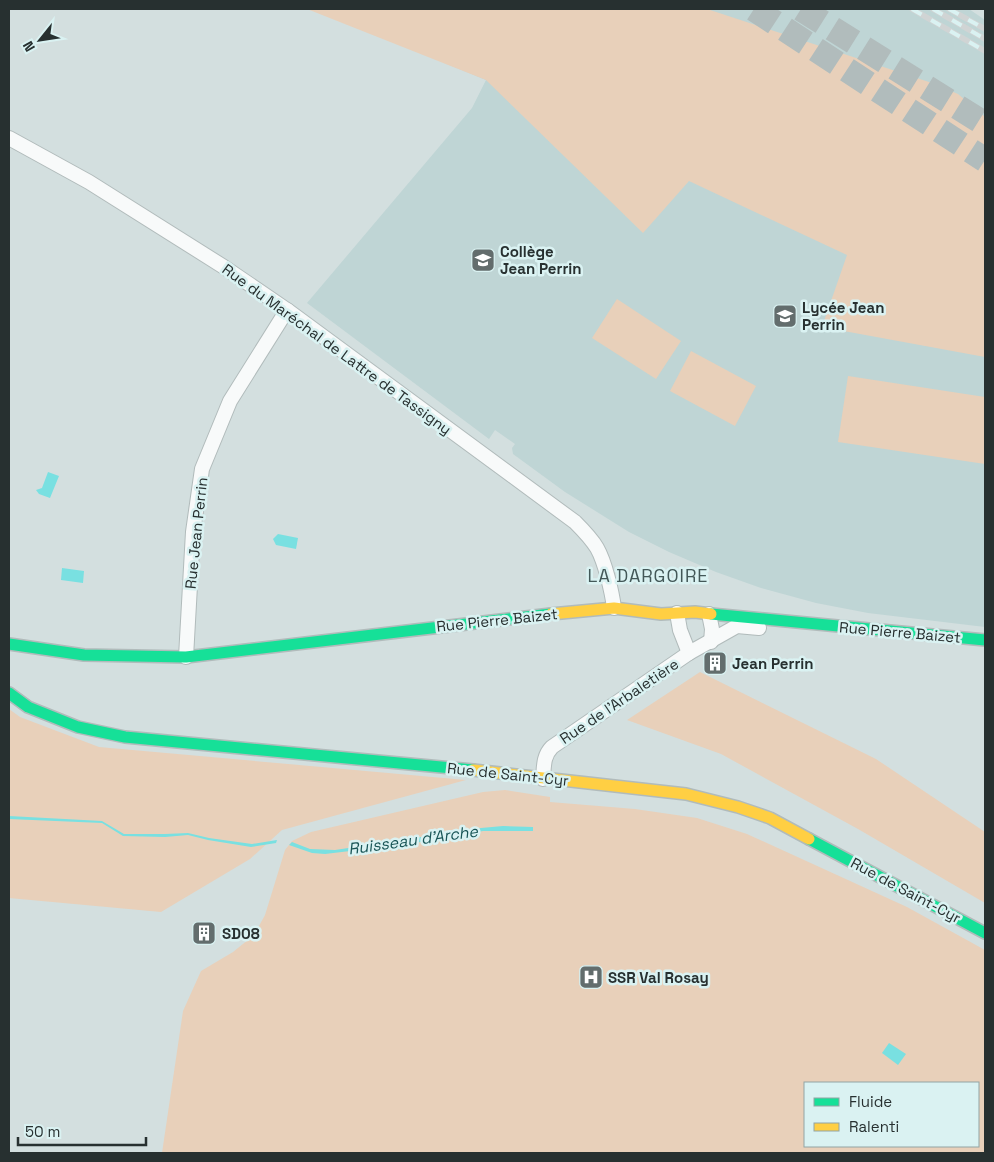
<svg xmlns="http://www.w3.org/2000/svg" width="994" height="1162" viewBox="0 0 994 1162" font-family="'Space Grotesk',sans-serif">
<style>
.built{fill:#bfd5d5}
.green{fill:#e8d0ba;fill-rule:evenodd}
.water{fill:#79e0e1}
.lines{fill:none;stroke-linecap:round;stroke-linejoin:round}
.highway-tunnel{stroke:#b1bcbc;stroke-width:25;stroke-dasharray:25 12;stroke-linecap:butt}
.street-casing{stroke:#b1bbbb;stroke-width:16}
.fast-casing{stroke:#b1bbbb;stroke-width:14}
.slow-casing{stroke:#b1bbbb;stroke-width:14}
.street{stroke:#f8fafa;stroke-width:14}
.fast{stroke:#16e098;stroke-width:11}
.slow{stroke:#ffcf43;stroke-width:11}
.rail-casing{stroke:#d0d4d4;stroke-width:5.5}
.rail{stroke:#daf2f2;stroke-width:4;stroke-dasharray:11;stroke-linecap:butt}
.labels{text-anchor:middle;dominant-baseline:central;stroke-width:5;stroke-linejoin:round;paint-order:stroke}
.poi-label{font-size:15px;font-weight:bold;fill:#273030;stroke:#daf2f2;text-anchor:start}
.street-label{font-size:15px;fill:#273030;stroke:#daf2f2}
.water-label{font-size:16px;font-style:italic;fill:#195556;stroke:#daf2f2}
.quarter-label{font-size:18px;letter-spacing:1px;fill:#435858;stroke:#daf2f2}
</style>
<rect width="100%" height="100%" fill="#d3dfdf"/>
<path class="built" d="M314 9H969L985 20V627L868 613 816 603 761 588 716 572 669 552 629 532 565 492 513 454 512 448 515 444 495 430 489 439 307 303 472 108 486 80Z"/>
<g class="green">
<path d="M307 9H707L932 83 958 94 985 117V357L822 327 847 255 689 181 643 233 486 80Z"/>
<path d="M617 299 681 341 656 379 592 338Z"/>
<path d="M691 351 756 386 735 426 670 391Z"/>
<path d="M848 376 985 397V464L838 442Z"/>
<path d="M700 672 876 759 985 832V903L858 829 721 754 627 720Z"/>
<path d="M9 709 20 717 99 747 466 780 282 830 250 859 161 912 9 898Z"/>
<path d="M505 790 550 797V802L635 809 697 818 747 834 907 907 985 950V1153H162L183 1011 201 971 233 952 254 935 265 915 285 850 292 841 311 832 483 792ZM805 1083H978V1146H805Z"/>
</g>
<g class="water">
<path d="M48 472 59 476 50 498 39 494 36 490 42 488Z"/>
<path d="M278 534 298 538 296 549 276 545 273 539Z"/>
<path d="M62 568 84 571 83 583 61 580Z"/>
<path d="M9 816 102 821 124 834H165L188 833 209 838 252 844 277 840 276 843 251 847 208 840 188 835 165 837 123 836 102 823 9 819Z"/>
<path d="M503 826 533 827V831H483L409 844 325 854 312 853 289 845 292 842 310 849 335 850 481 828Z"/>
<path d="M889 1043 906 1054 898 1065 882 1053Z"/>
</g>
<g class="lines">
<g class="highway-tunnel">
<path d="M754 9 985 160"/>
<path d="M801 9 985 124"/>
</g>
<g class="street-casing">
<g id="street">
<path d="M9 138 89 182 224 267 287 310 575 522C583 530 591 538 597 548 605 562 612 592 614 608"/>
<path d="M677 613 680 630 689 653"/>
<path d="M709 614 712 629 711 642"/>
<path d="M186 657 193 532 202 469 230 401 287 310"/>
<path d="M543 779C544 767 543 756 552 747L689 653 737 626 759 628"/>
</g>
</g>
<g class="fast-casing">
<g id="fast">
<path d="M711 614 985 640"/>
<path d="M9 644 84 655 186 657 551 614"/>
<path d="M9 693 28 707 78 727 125 737 473 770"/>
<path d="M809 839 985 933"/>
</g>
</g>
<g class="slow-casing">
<g id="slow">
<path d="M551 614 614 608 661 614 695 612 711 614"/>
<path d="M473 770 686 794 738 807 770 818 809 839"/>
</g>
</g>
<use href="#street" class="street"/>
<use href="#fast" class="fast"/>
<use href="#slow" class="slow"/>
<g class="rail-casing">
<g id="rail">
<path d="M912 9 985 51"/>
<path d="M933 9 985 39"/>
<path d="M949 9 985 29"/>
</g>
</g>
<use href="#rail" class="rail"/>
</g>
<defs>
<g id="school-square" transform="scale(1.25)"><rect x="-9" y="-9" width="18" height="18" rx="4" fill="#636d6d" stroke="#daf2f2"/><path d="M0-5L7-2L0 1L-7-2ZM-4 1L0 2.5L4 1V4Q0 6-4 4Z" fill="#fff"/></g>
<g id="building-square" transform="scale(1.25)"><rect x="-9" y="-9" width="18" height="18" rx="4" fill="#636d6d" stroke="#daf2f2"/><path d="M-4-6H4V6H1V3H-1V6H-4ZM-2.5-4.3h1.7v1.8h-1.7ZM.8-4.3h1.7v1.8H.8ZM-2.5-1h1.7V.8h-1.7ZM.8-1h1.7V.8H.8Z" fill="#fff"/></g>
<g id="hospital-square" transform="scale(1.25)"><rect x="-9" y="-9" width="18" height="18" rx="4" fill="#636d6d" stroke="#daf2f2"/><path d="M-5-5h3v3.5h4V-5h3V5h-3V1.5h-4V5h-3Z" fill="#fff"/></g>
</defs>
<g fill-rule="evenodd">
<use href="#school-square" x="483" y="260"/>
<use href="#school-square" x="785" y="316"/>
<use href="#building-square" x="715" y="663"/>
<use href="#building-square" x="204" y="933"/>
<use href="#hospital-square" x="591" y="977"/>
</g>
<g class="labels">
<g class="poi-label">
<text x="500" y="251">Collège<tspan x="500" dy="17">Jean Perrin</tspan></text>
<text x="802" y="307">Lycée Jean<tspan x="802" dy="17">Perrin</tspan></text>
<text x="732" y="663">Jean Perrin</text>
<text x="222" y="933">SD08</text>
<text x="608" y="977">SSR Val Rosay</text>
</g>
<g class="street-label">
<text transform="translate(337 349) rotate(36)">Rue du Maréchal de Lattre de Tassigny</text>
<text transform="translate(196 533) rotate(-84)">Rue Jean Perrin</text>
<text transform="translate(497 620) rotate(-6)">Rue Pierre Baizet</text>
<text transform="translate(900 632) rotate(5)">Rue Pierre Baizet</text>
<text transform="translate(619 701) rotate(-34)">Rue de l'Arbaletière</text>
<text transform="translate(508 774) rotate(6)">Rue de Saint-Cyr</text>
<text transform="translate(906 890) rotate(28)">Rue de Saint-Cyr</text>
</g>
<g class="water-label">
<text transform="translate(413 840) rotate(-8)">Ruisseau d'Arche</text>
</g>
<g class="quarter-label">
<text x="648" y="575">LA DARGOIRE</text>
</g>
</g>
<rect width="994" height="1162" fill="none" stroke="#273030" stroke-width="20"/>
<rect x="804" y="1082" width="175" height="65" fill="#daf2f2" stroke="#92a4a4"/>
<rect x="814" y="1098" width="25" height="8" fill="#16e098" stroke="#92a4a4"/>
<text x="849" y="1107" font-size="15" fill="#273030">Fluide</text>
<rect x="814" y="1123" width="25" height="8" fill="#ffcf43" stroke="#92a4a4"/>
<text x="849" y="1132" font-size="15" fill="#273030">Ralenti</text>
<g transform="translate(40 40) rotate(240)" stroke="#daf2f2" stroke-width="4" paint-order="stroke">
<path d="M0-4L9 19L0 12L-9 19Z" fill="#273030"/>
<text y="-8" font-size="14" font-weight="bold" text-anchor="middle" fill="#273030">N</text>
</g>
<path d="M18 1137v8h128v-8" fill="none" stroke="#273030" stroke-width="2.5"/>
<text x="25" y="1137" font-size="15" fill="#273030" stroke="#daf2f2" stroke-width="4" paint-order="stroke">50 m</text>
</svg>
